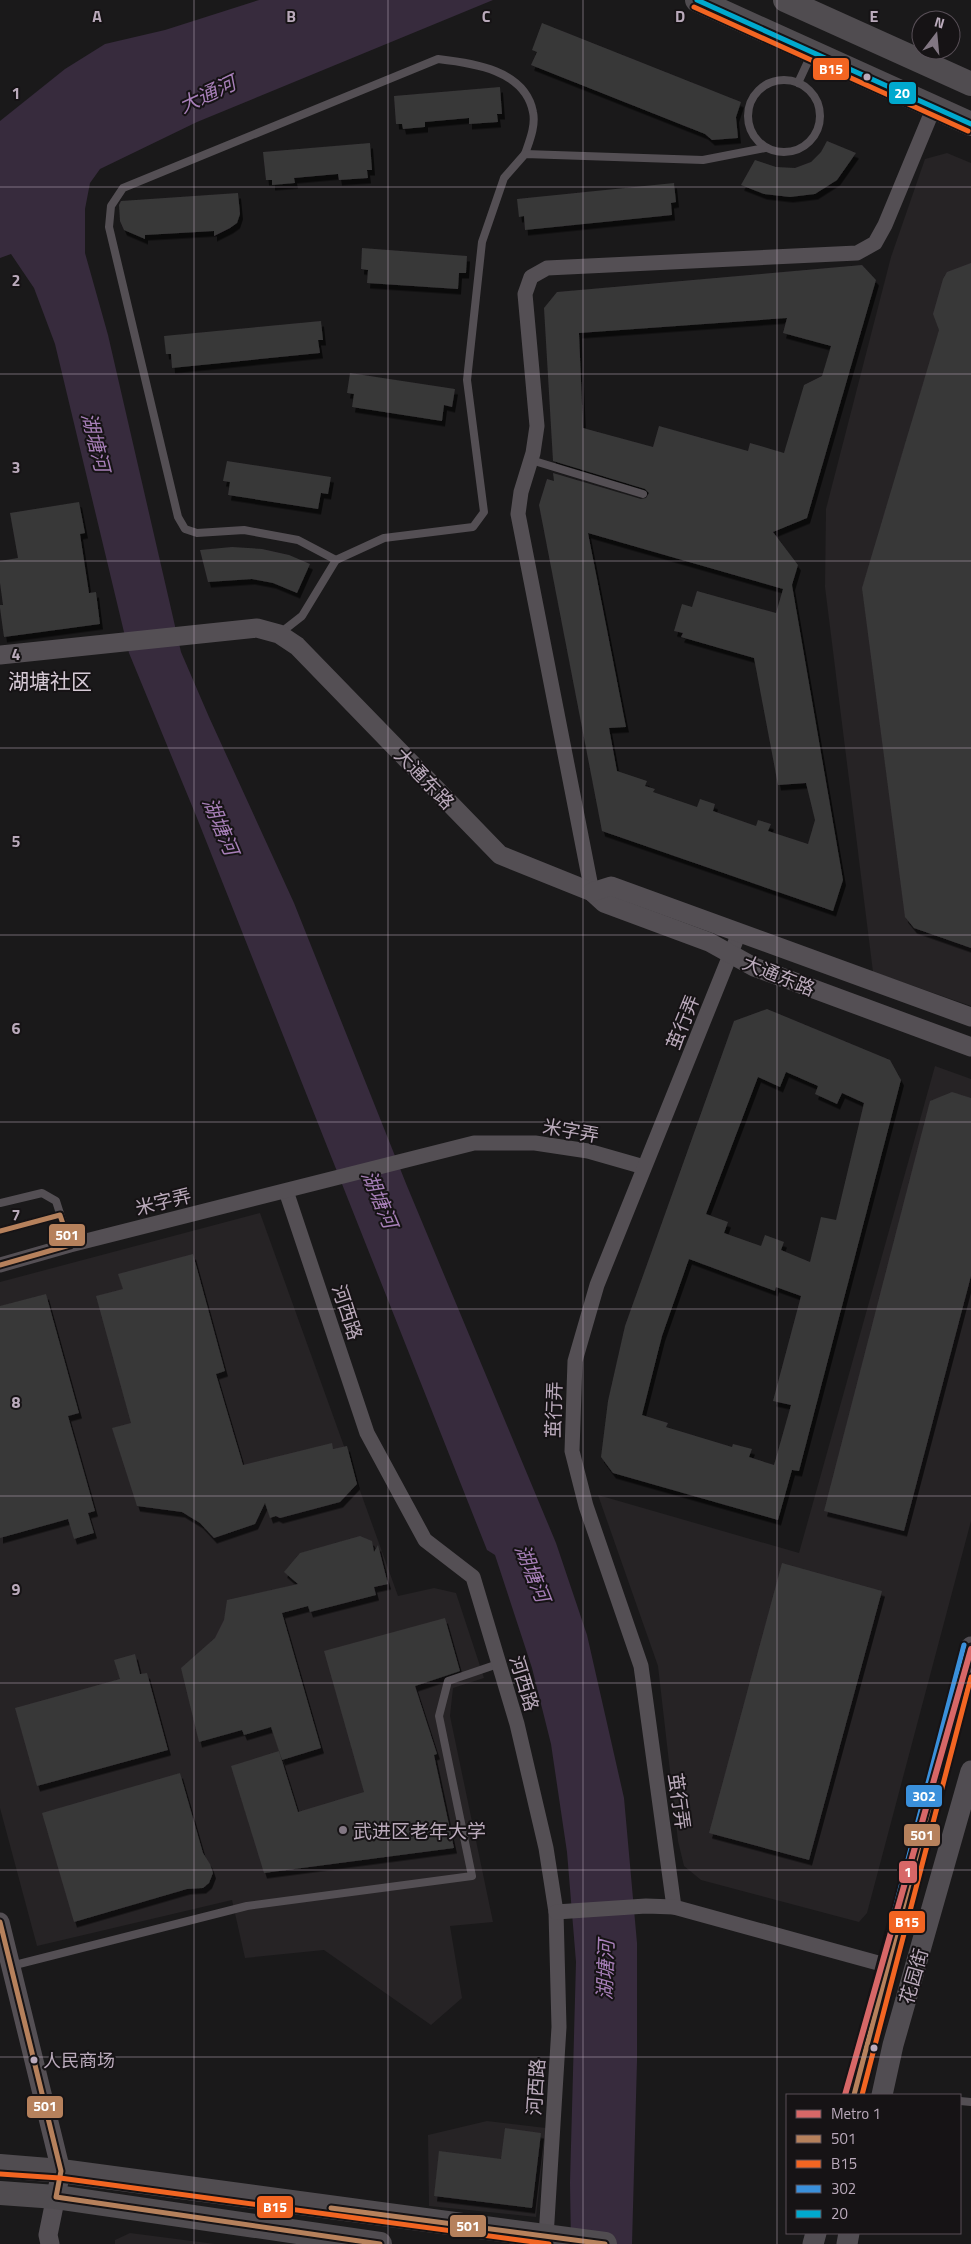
<svg xmlns="http://www.w3.org/2000/svg" width="971" height="2244" viewBox="0 0 971 2244" font-family="'Titillium Web','Noto Sans SC',sans-serif">
<style>
.built{fill:#262325}
.water{fill:#372b3d}
.building{fill:#383738;fill-rule:evenodd;filter:url(#shadow)}
.lines{fill:none;stroke-linecap:round;stroke-linejoin:round}
.service{stroke:#544f54;stroke-width:8}
.minor{stroke:#544f54;stroke-width:15}
.tertiary{stroke:#544f54;stroke-width:19}
.secondary{stroke:#514d52;stroke-width:21}
.primary{stroke:#504c50;stroke-width:24}
.bus-1-casing{stroke:#161315;stroke-width:9}
.bus-2-casing{stroke:#161315;stroke-width:9}
.bus-3-casing{stroke:#161315;stroke-width:9}
.bus-4-casing{stroke:#161315;stroke-width:9}
.bus-1{stroke:#b6815c;stroke-width:5}
.bus-2{stroke:#f26522;stroke-width:5}
.bus-3{stroke:#3a90db;stroke-width:5}
.bus-4{stroke:#00a9ce;stroke-width:5}
.metro-1-casing{stroke:#161315;stroke-width:10}
.metro-1{stroke:#d76767;stroke-width:6}
.grid{fill:none;stroke:#baaabb;stroke-width:1;stroke-opacity:0.55}
.bus-dot{fill:#baaabb;stroke:#161315;stroke-width:2}
.poi-dot{fill:#827783;stroke:#161315;stroke-width:2}
.labels{text-anchor:middle;dominant-baseline:central;stroke-width:4;stroke-linejoin:round;paint-order:stroke}
.bus-label{font-size:18px;fill:#baaabb;stroke:#161315;text-anchor:start}
.street-label{font-size:19px;fill:#baaabb;stroke:#161315}
.poi-label{font-size:19px;fill:#baaabb;stroke:#161315;text-anchor:start}
.water-label{font-size:20px;font-style:italic;fill:#a77fb8;stroke:#161315}
.quarter-label{font-size:21px;fill:#d7cbd7;stroke:#161315}
.grid-label{font-size:16px;text-anchor:middle;font-weight:bold;fill:#baaabb;stroke:#161315;stroke-width:4;stroke-linejoin:round;paint-order:stroke}
.line-badge{stroke:#161315;stroke-width:2}
.badge-label{font-size:14px;text-anchor:middle;font-weight:bold;fill:#fff}
</style>
<defs>
<filter id="shadow"><feDropShadow dx="3" dy="5.5" stdDeviation="0" flood-color="#0009"/></filter>
</defs>
<rect width="100%" height="100%" fill="#1a191a"/>
<g class="built">
<path d="M947 153 971 163V1006L873 972 825 587 826 509 891 257 925 159Z"/>
<path d="M935 1066 971 1079V1521L867 1913 859 1922 701 1880 684 1866 678 1841 658 1666 598 1495 799 1553Z"/>
<path d="M260 1213 398 1596 434 1588 456 1593 484 1678 453 1688 450 1716 493 1922 450 1926 462 1998 431 2025 324 1950 245 1958 232 1900 37 1946 0 1808V1282Z"/>
<path d="M487 2121 546 2128 536 2217 429 2206 428 2135Z"/>
<path d="M130 2233 215 2244H115V2240Z"/>
</g>
<path class="water" d="M259 0H493L197 122 100 169 90 183 85 209V253L108 335 181 652 209 717 294 903 407 1186 556 1543 587 1635 624 1798 637 1943V2061L632 2244H571L570 2183 576 1962 567 1852 551 1744 532 1668 495 1555 487 1550 197 818 129 653 55 344 34 288 11 254 0 258V121L65 69 105 44 165 30Z"/>
<g class="building">
<path d="M542 23 741 102 736 117 738 138 712 140 705 134 531 65 537 52 532 50Z"/>
<path d="M500 87 502 114H497L498 122 469 124V118L425 122V127L403 129 402 124H396L394 96Z"/>
<path d="M827 141 856 153 837 180 815 194 790 197 764 194 741 185 755 160 776 167 795 168 811 162 821 152Z"/>
<path d="M370 143 372 170H367L368 178 339 180 338 174 294 178 295 183 272 185V180H266L263 152Z"/>
<path d="M674 183 676 202 671 203 672 215 525 230 524 216 519 217 517 199Z"/>
<path d="M238 193 240 214 237 223 230 228 214 236V231L145 235V239L124 230 120 221 119 205 121 201Z"/>
<path d="M362 248 467 256 466 273H459L458 289 367 283 368 270 361 269Z"/>
<path d="M971 263V948L914 928 905 917 862 588 939 330 933 314 943 279 947 272Z"/>
<path d="M862 265 876 280 807 518 773 532 798 565 792 585 843 880 833 911 602 831 539 505 547 479 554 481 553 473 641 499 646 498 649 493 645 489 553 461 544 308 557 292ZM787 318 783 333 831 346 822 376 804 385 784 453 750 443 748 451 659 426 653 447 583 428 579 333ZM588 533 783 589 776 613 697 591 692 607 682 604 674 631 683 633 681 637 754 658 778 785 806 783 815 820 808 844 768 831 771 824 758 820 756 826 713 811 715 804 700 799 697 807 653 792 655 789 645 786 647 781 617 771 609 728 626 727Z"/>
<path d="M321 321 323 340H318L320 353 172 368 171 354H166L164 336Z"/>
<path d="M350 373 455 389 452 407 444 405 442 421 352 407 354 394 347 393Z"/>
<path d="M227 461 331 477 328 494 321 493 318 509 228 495 230 482 223 481Z"/>
<path d="M79 502 85 533 80 534 89 593 96 592 100 624 4 637 0 608V605H3L0 583V561L18 558 10 513Z"/>
<path d="M232 547 262 549 289 555 310 564 297 593 273 583 252 579 208 582 200 550Z"/>
<path d="M767 1009 890 1060 901 1080 799 1471 792 1470 778 1520 613 1473 601 1457 608 1401 625 1326 734 1021ZM786 1072 818 1086 815 1094 837 1104 842 1093 864 1103 836 1220 821 1217 810 1262 781 1250 784 1242 765 1235 761 1246 724 1233 728 1222 706 1214 758 1077 780 1087ZM689 1259 775 1291 776 1287 801 1296 773 1401 791 1405 774 1465 749 1457 752 1449 733 1444 732 1447 666 1427 668 1423 642 1415 662 1336Z"/>
<path d="M952 1092 971 1098V1276L904 1531 824 1511 930 1101Z"/>
<path d="M193 1254 225 1371 216 1374 243 1465 332 1443 333 1449 347 1446 357 1484 340 1502 280 1518 276 1516 270 1518 265 1503 255 1524 214 1538 200 1523 182 1512 137 1506 112 1428 131 1423 96 1296 123 1289 118 1274Z"/>
<path d="M46 1294 79 1413 68 1416 95 1511 88 1513 94 1533 74 1539 68 1519 0 1538V1306Z"/>
<path d="M360 1536 372 1541 374 1552 378 1545 388 1584 374 1587 376 1595 310 1612 308 1606 282 1613 321 1748 282 1760 271 1727 244 1735 242 1730 199 1742 181 1668 215 1638 224 1620 227 1600 298 1584 284 1572 300 1553Z"/>
<path d="M782 1563 882 1591 809 1860 709 1833Z"/>
<path d="M445 1618 460 1671 415 1686 437 1754 434 1755 454 1848 264 1873 231 1766 279 1751 298 1812 364 1792 324 1651Z"/>
<path d="M135 1654 140 1674 147 1673 168 1750 37 1786 15 1708 120 1679 114 1660Z"/>
<path d="M180 1773 203 1853 210 1864 213 1873 209 1883 203 1888 187 1889 74 1922 42 1813Z"/>
<path d="M505 2128 541 2133 532 2208 434 2196 439 2151 501 2159Z"/>
</g>
<g class="lines">
<g class="service">
<circle cx="784" cy="116" r="36"/>
<path d="M798 83 811 55"/>
<path d="M531 460 643 494"/>
<path d="M336 560 298 540 244 530 197 533 185 529 178 517 109 227 111 206 123 188 438 59C473 63 525 70 533 112 536 126 529 142 525 154"/>
<path d="M279 634 302 616 336 560 384 538 473 527 484 512 467 380 482 242 504 178 525 154 703 160 765 148"/>
<path d="M0 1203 42 1193 56 1201 70 1245"/>
<path d="M0 1231 60 1215"/>
<path d="M11 1966 247 1906 472 1876 439 1716 448 1681 498 1664"/>
<path d="M960 2101 971 2102"/>
</g>
<g class="minor">
<path d="M592 892 518 514 521 492 533 453 537 426 525 294 531 277 547 268 857 253 875 243 885 225 934 107"/>
<path d="M286 1191 367 1433 425 1540 473 1577 517 1724 546 1848 556 1912 559 2027 546 2237"/>
<path d="M0 1265 70 1245 474 1143H535L588 1151 644 1167"/>
<path d="M674 1907 641 1666 586 1506 572 1451 575 1361 597 1285 739 933"/>
<path d="M556 1912 646 1906 674 1907 889 1966"/>
</g>
<g class="tertiary">
<path d="M0 655 257 628 279 634 297 646 500 855 592 892 604 903 709 942 754 967 971 1047"/>
<path d="M592 892 611 886 971 1017"/>
<path d="M0 1922 61 2171 48 2235 50 2244"/>
</g>
<g class="secondary">
<path d="M854 2095 971 1647"/>
<path d="M882 2095 893 2045 971 1771"/>
<path d="M813 2244 816 2233"/>
<path d="M847 2244 849 2233"/>
</g>
<g class="primary">
<path d="M697 0 971 124"/>
<path d="M785 0 971 84"/>
<path d="M0 2166 61 2171 605 2244"/>
<path d="M0 2193 56 2197 380 2244"/>
</g>
<g class="bus-1-casing">
<g id="bus-1">
<path d="M0 1231 60 1215 70 1245 0 1265"/>
<path d="M0 1922 61 2171 56 2197 380 2244"/>
<path d="M854 2095 971 1647"/>
<path d="M331 2208 605 2244"/>
</g>
</g>
<g class="bus-2-casing">
<g id="bus-2">
<path d="M694 7 968 131"/>
<path d="M862 2095 971 1677"/>
<path d="M0 2174 60 2178 549 2244"/>
</g>
</g>
<g class="bus-3-casing">
<path id="bus-3" d="M847 2093 964 1645"/>
</g>
<g class="bus-4-casing">
<path id="bus-4" d="M697 0 971 124"/>
</g>
<use href="#bus-1" class="bus-1"/>
<use href="#bus-2" class="bus-2"/>
<use href="#bus-3" class="bus-3"/>
<use href="#bus-4" class="bus-4"/>
<g class="metro-1-casing">
<path id="metro-1" d="M845 2095 971 1649"/>
</g>
<use href="#metro-1" class="metro-1"/>
</g>
<path class="grid" d="M194 0V2244M388 0V2244M583 0V2244M777 0V2244M0 187H971M0 374H971M0 561H971M0 748H971M0 935H971M0 1122H971M0 1309H971M0 1496H971M0 1683H971M0 1870H971M0 2057H971"/>
<g class="bus-dot">
<circle cx="867" cy="77" r="4.5"/>
<circle cx="874" cy="2048" r="4.5"/>
<circle cx="34" cy="2060" r="4.5"/>
</g>
<circle class="poi-dot" cx="343" cy="1830" r="5"/>
<g class="labels">
<g class="bus-label">
<text x="43" y="2060">人民商场</text>
</g>
<g class="street-label">
<text transform="translate(425 778) rotate(46)">大通东路</text>
<text transform="translate(779 975) rotate(22)">大通东路</text>
<text transform="translate(682 1022) rotate(-68)">茧行弄</text>
<text transform="translate(571 1130) rotate(10)">米字弄</text>
<text transform="translate(163 1201) rotate(-14)">米字弄</text>
<text transform="translate(348 1312) rotate(72)">河西路</text>
<text transform="translate(553 1410) rotate(-88)">茧行弄</text>
<text transform="translate(525 1683) rotate(73)">河西路</text>
<text transform="translate(680 1801) rotate(82)">茧行弄</text>
<text transform="translate(913 1976) rotate(-74)">花园街</text>
<text transform="translate(535 2087) rotate(-86)">河西路</text>
</g>
<g class="poi-label">
<text x="353" y="1830">武进区老年大学</text>
</g>
<g class="water-label">
<text transform="translate(207 94) rotate(-25)">大通河</text>
<text transform="translate(96 442) rotate(76)">湖塘河</text>
<text transform="translate(221 826) rotate(67)">湖塘河</text>
<text transform="translate(380 1199) rotate(67)">湖塘河</text>
<text transform="translate(533 1573) rotate(68)">湖塘河</text>
<text transform="translate(605 1970) rotate(-88)">湖塘河</text>
</g>
<g class="quarter-label">
<text x="50" y="681">湖塘社区</text>
</g>
</g>
<g class="grid-label">
<text x="97" y="22">A</text>
<text x="291" y="22">B</text>
<text x="486" y="22">C</text>
<text x="680" y="22">D</text>
<text x="874" y="22">E</text>
<text x="16" y="99">1</text>
<text x="16" y="286">2</text>
<text x="16" y="473">3</text>
<text x="16" y="660">4</text>
<text x="16" y="847">5</text>
<text x="16" y="1034">6</text>
<text x="16" y="1221">7</text>
<text x="16" y="1408">8</text>
<text x="16" y="1595">9</text>
</g>
<g class="line-badge">
<rect x="812" y="57" width="38" height="24" rx="5" fill="#f26522"/>
<rect x="888" y="81" width="29" height="24" rx="5" fill="#00a9ce"/>
<rect x="48" y="1223" width="38" height="24" rx="5" fill="#b6815c"/>
<rect x="905" y="1784" width="38" height="24" rx="5" fill="#3a90db"/>
<rect x="903" y="1823" width="38" height="24" rx="5" fill="#b6815c"/>
<rect x="898" y="1860" width="20" height="24" rx="5" fill="#d76767"/>
<rect x="888" y="1910" width="38" height="24" rx="5" fill="#f26522"/>
<rect x="26" y="2095" width="38" height="24" rx="5" fill="#b6815c"/>
<rect x="256" y="2195" width="38" height="24" rx="5" fill="#f26522"/>
<rect x="449" y="2214" width="38" height="24" rx="5" fill="#b6815c"/>
</g>
<g class="badge-label">
<text x="831" y="74">B15</text>
<text x="902" y="98">20</text>
<text x="67" y="1240">501</text>
<text x="924" y="1801">302</text>
<text x="922" y="1840">501</text>
<text x="908" y="1877">1</text>
<text x="907" y="1927">B15</text>
<text x="45" y="2111">501</text>
<text x="275" y="2212">B15</text>
<text x="468" y="2231">501</text>
</g>
<rect x="786" y="2094" width="175" height="140" fill="#161315" stroke="#584f57"/>
<rect x="796" y="2110" width="25" height="8" fill="#d76767" stroke="#584f57"/>
<text x="831" y="2119" font-size="15" fill="#baaabb">Metro 1</text>
<rect x="796" y="2135" width="25" height="8" fill="#b6815c" stroke="#584f57"/>
<text x="831" y="2144" font-size="15" fill="#baaabb">501</text>
<rect x="796" y="2160" width="25" height="8" fill="#f26522" stroke="#584f57"/>
<text x="831" y="2169" font-size="15" fill="#baaabb">B15</text>
<rect x="796" y="2185" width="25" height="8" fill="#3a90db" stroke="#584f57"/>
<text x="831" y="2194" font-size="15" fill="#baaabb">302</text>
<rect x="796" y="2210" width="25" height="8" fill="#00a9ce" stroke="#584f57"/>
<text x="831" y="2219" font-size="15" fill="#baaabb">20</text>
<g transform="translate(936 35) rotate(16)"><circle r="24" fill="#161315" stroke="#584f57"/>
<path d="M0-4L9 19L0 12L-9 19Z" fill="#827783"/>
<text y="-8" font-size="14" font-weight="bold" text-anchor="middle" fill="#baaabb">N</text>
</g>
</svg>
